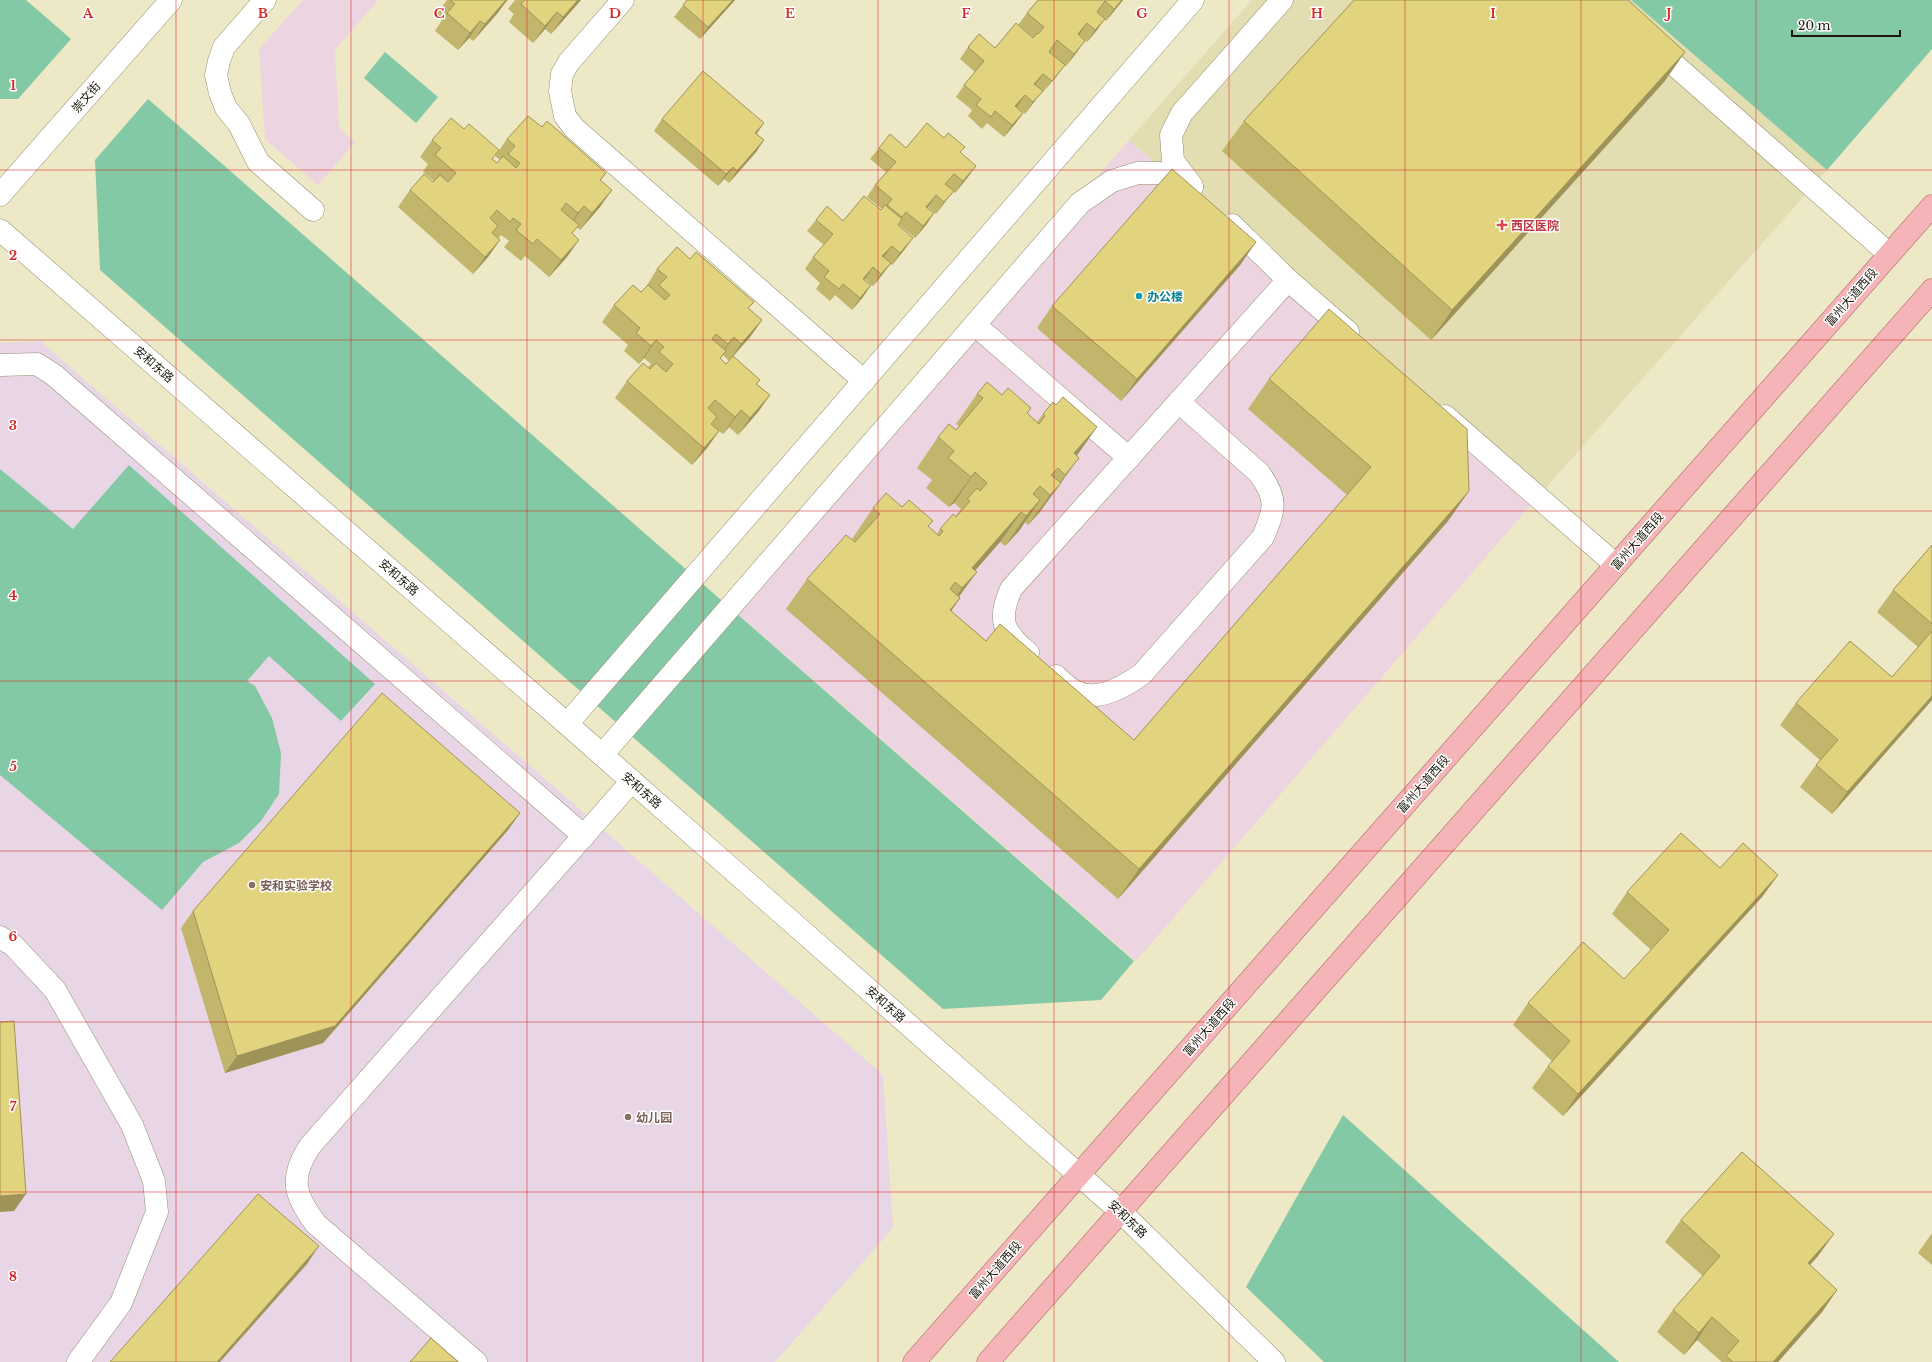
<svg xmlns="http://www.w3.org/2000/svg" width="1932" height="1362" viewBox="0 0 1932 1362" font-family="'Libre Baskerville','Noto Sans SC',serif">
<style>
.commercial{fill:#ecd5e1}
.built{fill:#e3ddb2}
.education{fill:#e8d6e7}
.green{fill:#84c9a5}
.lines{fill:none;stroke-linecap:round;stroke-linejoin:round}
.minor-casing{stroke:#95906f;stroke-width:23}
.major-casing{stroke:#a45d5d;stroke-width:23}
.minor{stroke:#fff;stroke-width:22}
.major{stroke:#f5b5b8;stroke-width:22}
.wall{fill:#c2b66d;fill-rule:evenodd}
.shaded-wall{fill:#9e9459}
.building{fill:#e2d47f;stroke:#9e9459}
.grid{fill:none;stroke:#d62828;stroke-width:1;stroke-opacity:0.55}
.health-dot{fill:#e0444e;stroke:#fff;stroke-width:1.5}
.culture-dot{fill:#0f9aa8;stroke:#fff;stroke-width:1.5}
.education-dot{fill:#8d6e63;stroke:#fff;stroke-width:1.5}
.labels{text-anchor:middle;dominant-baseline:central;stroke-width:3;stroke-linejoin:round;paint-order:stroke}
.street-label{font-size:12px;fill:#19170a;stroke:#fff}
.health-label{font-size:12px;font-weight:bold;fill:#be3a42;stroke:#fff;text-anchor:start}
.culture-label{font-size:12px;font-weight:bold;fill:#0d838f;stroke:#fff;text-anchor:start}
.education-label{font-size:12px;font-weight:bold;fill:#785e54;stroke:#fff;text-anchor:start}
.grid-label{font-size:13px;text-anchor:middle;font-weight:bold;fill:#d62828;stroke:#fff;stroke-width:3;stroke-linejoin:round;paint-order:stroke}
</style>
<rect width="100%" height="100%" fill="#ede8c5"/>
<g class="commercial">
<path d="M303 0H378L335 50 339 128 355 142 318 185 265 139 259 49Z"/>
<path d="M1129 140 1536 499 1136 961 725 603Z"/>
</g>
<path class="built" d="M1252 0H1631L1827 170 1536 499 1129 140Z"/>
<path class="education" d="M40 341 575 805 883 1075 893 1228 775 1362H0V343Z"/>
<g class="green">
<path d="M0 0H26L71 39 18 99H0Z"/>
<path d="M1631 0H1932V49L1827 170Z"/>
<path d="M385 52 438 97 416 123 364 78Z"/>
<path d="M148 99 1134 961 1101 1000 943 1009 100 270 95 160Z"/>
<path d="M129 465 375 684 341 721 269 656 247 681 255 686 272 718 281 753 279 794 261 821 239 843 203 862 162 910 0 775V469L73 529Z"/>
<path d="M1343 1115 1619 1362H1324L1246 1287Z"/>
</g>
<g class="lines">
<g class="minor-casing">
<g id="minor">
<path d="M265 0 224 47 219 61 216 75 220 93 226 108 239 124 258 162 313 210"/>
<path d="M623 0 569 62 562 74 560 91 565 116 574 128 864 381"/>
<path d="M1653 46 1889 254"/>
<path d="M1192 186 1173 161 1171 135 1182 113 1282 0"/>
<path d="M0 195 171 0"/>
<path d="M1232 225 1288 280 1348 332"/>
<path d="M0 230 567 724 1079 1175 1120 1211 1274 1362"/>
<path d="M975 325 1129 458"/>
<path d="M0 365 37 364 54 375 584 836"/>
<path d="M1445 416 1616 565"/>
<path d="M1028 653C1002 631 998 620 1011 589L1288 280"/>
<path d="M1056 676C1061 681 1067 687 1073 690 1095 704 1124 687 1142 674L1263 537C1275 509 1278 499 1259 473L1179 402"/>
<path d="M567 724 1193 0"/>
<path d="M602 755 1080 203 1112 181 1138 173H1160L1192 187"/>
<path d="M0 937 13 945 55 990 132 1125 154 1181 157 1212 121 1303 78 1362"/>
<path d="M476 1362 316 1224C294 1195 289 1178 310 1146L632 781"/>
</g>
</g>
<g class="major-casing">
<g id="major">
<path d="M914 1362 1932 206"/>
<path d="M988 1362 1932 290"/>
</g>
</g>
<use href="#minor" class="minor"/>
<use href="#major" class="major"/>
</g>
<g class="wall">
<path d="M447 0H508L473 41 469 38 458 50 435 31 442 20 436 15Z"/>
<path d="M515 0H581L551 34 545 29 533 43 509 22 514 14 508 9Z"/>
<path d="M687 0H735L700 39 674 17Z"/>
<path d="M1037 0H1123L1106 21 1104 19 1097 30 1087 42 1079 35 1077 52 1066 66 1050 52H1049L1065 65 1056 77 1043 92 1042 91 1034 102 1025 114 1017 107 1023 113 1015 124 1004 137 987 123 982 129 968 116 972 110 956 97 964 85 975 72 960 59 968 47 995 48 1033 38V37L1018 25 1027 13 1038 0Z"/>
<path d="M1685 52 1664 82 1431 340 1222 151 1244 121Z"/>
<path d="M662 119 757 134 764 140 756 152 729 183 724 179 718 186 654 131Z"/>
<path d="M542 127 606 173 601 180 600 207 580 230 577 227 572 234 567 257 549 277 525 256 521 261 504 247 509 241 501 235 498 239 493 234 500 240 488 257 473 274 398 207 410 190 434 181 423 172 428 164 420 157 432 140 464 129 493 159 497 163 500 160 495 156 507 139Z"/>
<path d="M879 148H906L961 153 968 177 955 193 953 191 945 202 936 214 928 207 927 208 934 213 926 225 915 238 898 224V225L905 249 892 265 890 264 882 275 873 286 865 279 864 280 871 285 863 297 852 310 835 295 830 301 816 289 820 283 805 269 813 257 824 245 807 231 816 220 843 221 881 210 882 209 867 197 875 185 886 172 870 159Z"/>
<path d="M690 259 762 320 750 337 733 356 760 380 757 384 770 395 758 412 738 435 729 427 723 434 719 431 707 448 692 465 615 398 627 381 648 367 651 364 644 358 639 364 624 351 628 345 602 322 614 305 641 292 646 287 657 269ZM723 355 729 361 726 364 720 359Z"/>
<path d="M1241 264 1121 401 1037 328 1052 306Z"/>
<path d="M1269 379 1469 491 1448 521 1118 899 786 609 807 579 855 542 852 539 873 508 902 507 929 527 937 534 940 529 955 517 961 509 954 503 949 507 926 488 932 480 917 468 938 437 956 430 959 426 956 424 977 394 1002 395 1031 408 1027 413 1037 422 1043 414 1053 402 1077 456 1058 488 1052 495 1039 513 1028 525 1025 522 1019 531 1005 546 1000 542 975 570 959 597 960 598 951 611 986 641 1134 740 1347 495 1248 409Z"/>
<path d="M1932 545V700L1832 814 1800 787 1816 765 1820 760 1780 725 1796 703 1892 677 1918 647 1877 612 1893 590Z"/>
<path d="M520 813 508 830 323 1043 225 1073 181 928 193 911Z"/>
<path d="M1720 868 1778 875 1762 897 1563 1116 1532 1088 1548 1066 1552 1061 1513 1025 1528 1003 1624 979 1651 950 1612 914 1627 892Z"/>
<path d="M1681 1220 1818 1256 1810 1265 1837 1290 1822 1312 1778 1362H1722L1697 1340 1684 1355 1657 1332 1673 1310 1703 1276 1665 1242Z"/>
<path d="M1932 1233V1265L1918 1253Z"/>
</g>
<g class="shaded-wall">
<path d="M506 0H507L497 14 473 41 485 24Z"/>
<path d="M578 0H581L551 34 563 17Z"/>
<path d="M733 0H735L700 39 708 27Z"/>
<path d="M1122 0H1123L1119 5 1106 21 1114 9Z"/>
<path d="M557 12 545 29 533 43 545 26Z"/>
<path d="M1105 19 1097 30 1087 42 1095 30Z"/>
<path d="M480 21 469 38 458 50 470 33Z"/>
<path d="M1087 23 1079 35 1078 34Z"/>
<path d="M1085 41 1077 52 1066 66 1074 54Z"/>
<path d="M1685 52 1664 82 1431 340 1452 310Z"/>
<path d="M1065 65 1056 77 1043 92 1052 81Z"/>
<path d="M1043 74 1035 85 1034 84Z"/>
<path d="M1043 91 1034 102 1025 114 1033 102Z"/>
<path d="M1025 95 1017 107 1015 106Z"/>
<path d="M1023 113 1015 124 1004 137 1012 125Z"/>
<path d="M764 123 756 135 755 133Z"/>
<path d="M764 140 756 152 729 183 737 171Z"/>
<path d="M976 166 968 177 955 193 963 181Z"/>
<path d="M733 167 724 179 718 186 726 174Z"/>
<path d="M612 190 600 207 580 230 592 213Z"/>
<path d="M954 191 945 202 936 214 944 202Z"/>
<path d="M936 195 928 207 918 218 926 207Z"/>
<path d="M584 206 572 223 566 230 578 213Z"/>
<path d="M934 213 926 225 915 238 923 226Z"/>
<path d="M913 238 905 249 892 265 900 253Z"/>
<path d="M500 240 488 257 473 274 485 257Z"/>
<path d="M579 240 567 257 549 277 561 260Z"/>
<path d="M1256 242 1241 264 1121 401 1137 379Z"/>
<path d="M892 246 883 258 882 256Z"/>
<path d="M891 263 882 275 873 286 881 274Z"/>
<path d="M873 267 865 279 855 290 863 279Z"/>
<path d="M871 285 863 297 852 310 860 298Z"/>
<path d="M762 320 750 337 729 361 741 344Z"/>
<path d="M734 337 722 354 716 361 728 344Z"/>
<path d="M656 340 644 358 639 364 651 346Z"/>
<path d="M770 395 758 412 738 435 750 418Z"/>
<path d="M741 410 729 427 723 434 735 417Z"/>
<path d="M1097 427 1076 457 1074 453Z"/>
<path d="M719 431 707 448 692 465 704 448Z"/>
<path d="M1079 458 1039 513 1028 525 1050 495Z"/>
<path d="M975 472 954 503 949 507 971 477Z"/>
<path d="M1040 486 1000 542 961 587 972 568Z"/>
<path d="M1469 491 1448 521 1118 899 1139 869Z"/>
<path d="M1040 500 1019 531 1005 546 1026 516Z"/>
<path d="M977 572 955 602 941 619 962 588Z"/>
<path d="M960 598 939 629 950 610Z"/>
<path d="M1932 696V700L1832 814 1847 792Z"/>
<path d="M520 813 508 830 323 1043 225 1073 237 1056Z"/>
<path d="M1778 875 1762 897 1563 1116 1578 1094Z"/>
<path d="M26 1194 14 1211 0 1212V1196Z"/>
<path d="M1834 1234 1818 1256 1792 1285 1808 1263Z"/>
<path d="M319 1246 307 1264 220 1362H217Z"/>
<path d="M1837 1290 1822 1312 1778 1362H1773Z"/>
<path d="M1712 1317 1697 1340 1684 1355 1699 1333Z"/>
</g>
<g class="building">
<path d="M450 0H506L485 24 480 21 470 33 447 13 455 4Z"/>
<path d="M524 0H578L563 17 557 12 545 26 521 4Z"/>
<path d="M687 0H733L708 27 683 5Z"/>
<path d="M1038 0H1122L1114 9 1105 1 1097 12 1105 19 1095 30 1087 23 1078 34 1085 41 1074 54 1057 40 1049 52 1065 65 1052 81 1043 74 1034 84 1043 91 1033 102 1025 95 1015 106 1023 113 1012 125 995 111 991 117 976 105 981 99 964 85 984 61 968 47 979 34 995 48 1016 23 1033 38 1037 33 1038 34 1044 27 1027 13Z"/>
<path d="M1354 0H1628L1685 52 1452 310 1244 121Z"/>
<path d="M703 71 764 123 755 133 764 140 737 171 733 167 726 174 662 119Z"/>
<path d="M528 116 542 127 547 121 606 173 600 180 612 190 592 213 584 206 578 213 566 203 561 210 579 225 572 233 579 240 561 260 537 239 533 244 516 230 521 224 513 218 510 222 497 210 490 218 498 226 492 233 500 240 485 257 410 190 424 174 433 182 440 175 448 182 456 173 435 155 441 148 432 140 451 118 464 129 469 124 499 150 492 159 497 163 503 156 516 168 520 163 508 154 515 146 507 139Z"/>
<path d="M927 123 944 138 948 133 965 147 960 152 976 166 963 181 954 174 945 184 954 191 944 202 936 195 926 207 934 213 923 226 906 212 902 217 887 205 892 199 875 185 896 162 879 148 890 134 906 148Z"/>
<path d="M1172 169 1256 242 1137 379 1052 306Z"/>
<path d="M864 196 881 210 885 205 902 219 898 225 913 238 900 253 892 246 882 256 891 263 881 274 873 267 863 279 871 285 860 298 843 284 839 289 824 277 829 271 813 257 833 234 816 220 827 206 843 221Z"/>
<path d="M677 247 690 259 696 252 754 302 748 308 762 320 741 344 734 337 728 344 716 334 712 339 726 351 720 358 726 364 733 356 760 380 756 384 770 395 750 418 741 410 735 417 715 400 708 408 717 417 711 424 719 431 704 448 627 381 643 363 650 369 656 363 666 372 673 364 659 352 664 347 656 340 651 346 636 333 640 328 614 305 633 285 641 292 648 285 665 300 670 295 659 285 667 277 657 269Z"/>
<path d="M1329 309 1467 429 1469 491 1139 869 807 579 846 535 855 542 880 514 873 508 886 493 902 507 909 500 933 521 928 526 939 536 943 531 940 529 953 514 956 517 970 501 967 499 977 488 980 491 987 483 975 472 971 477 948 458 954 451 938 437 949 424 956 430 983 398 977 394 987 382 1002 395 1008 388 1031 408 1027 413 1039 424 1045 416 1043 414 1053 402 1056 405 1063 397 1097 427 1074 453 1079 458 1065 475 1058 468 1051 475 1061 483 1050 495 1040 486 1033 494 1040 500 1026 516 1021 512 972 568 977 572 962 588 955 582 950 589 960 598 950 610 986 641 1000 624 1134 740 1371 467 1269 379Z"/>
<path d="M1932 545V624L1893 590Z"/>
<path d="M1932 631V696L1847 792 1816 765 1838 740 1796 703 1850 641 1892 677Z"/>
<path d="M382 693 520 813 335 1026 237 1056 193 911Z"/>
<path d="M1681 833 1720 868 1743 843 1778 875 1578 1094 1548 1066 1570 1041 1528 1003 1583 942 1624 979 1669 930 1627 892Z"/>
<path d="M14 1021 26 1194 0 1196V1022Z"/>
<path d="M1742 1152 1834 1234 1808 1263 1837 1290 1773 1362H1733L1726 1356 1739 1341 1712 1317 1699 1333 1673 1310 1720 1256 1681 1220Z"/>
<path d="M258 1194 319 1246 217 1362H110Z"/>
<path d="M431 1338 458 1362H410Z"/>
</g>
<path class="grid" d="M176 0V1362M351 0V1362M527 0V1362M703 0V1362M878 0V1362M1054 0V1362M1229 0V1362M1405 0V1362M1581 0V1362M1756 0V1362M0 170H1932M0 340H1932M0 511H1932M0 681H1932M0 851H1932M0 1022H1932M0 1192H1932"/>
<path class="health-dot" d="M1500 219h4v4h4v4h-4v4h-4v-4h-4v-4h4z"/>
<circle class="culture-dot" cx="1139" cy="296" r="4"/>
<g class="education-dot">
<circle cx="252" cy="885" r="4"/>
<circle cx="628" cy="1117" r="4"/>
</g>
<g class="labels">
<g class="street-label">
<text transform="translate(86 97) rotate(-49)">崇文街</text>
<text transform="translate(1851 297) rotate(-49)">富州大道西段</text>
<text transform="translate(154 364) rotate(41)">安和东路</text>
<text transform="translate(1637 541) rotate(-49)">富州大道西段</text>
<text transform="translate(399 577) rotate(41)">安和东路</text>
<text transform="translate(1423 784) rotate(-49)">富州大道西段</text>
<text transform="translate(642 790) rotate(41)">安和东路</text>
<text transform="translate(886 1004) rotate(41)">安和东路</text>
<text transform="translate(1209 1027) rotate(-49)">富州大道西段</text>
<text transform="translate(1128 1219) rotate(44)">安和东路</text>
<text transform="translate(995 1270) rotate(-49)">富州大道西段</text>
</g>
<g class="health-label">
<text x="1511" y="225">西区医院</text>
</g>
<g class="culture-label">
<text x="1147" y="296">办公楼</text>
</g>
<g class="education-label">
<text x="260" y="885">安和实验学校</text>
<text x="636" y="1117">幼儿园</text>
</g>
</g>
<g class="grid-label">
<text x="88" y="18">A</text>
<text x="263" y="18">B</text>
<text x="439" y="18">C</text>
<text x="615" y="18">D</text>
<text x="790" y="18">E</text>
<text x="966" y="18">F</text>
<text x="1142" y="18">G</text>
<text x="1317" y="18">H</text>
<text x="1493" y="18">I</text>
<text x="1669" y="18">J</text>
<text x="13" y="90">1</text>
<text x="13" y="260">2</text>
<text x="13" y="430">3</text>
<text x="13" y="600">4</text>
<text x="13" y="771">5</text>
<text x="13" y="941">6</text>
<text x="13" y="1111">7</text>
<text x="13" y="1281">8</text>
</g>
<path d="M1792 30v6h108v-6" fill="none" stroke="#19170a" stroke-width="2"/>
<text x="1798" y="30" font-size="12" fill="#19170a" stroke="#ffffff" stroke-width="3" paint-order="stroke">20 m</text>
</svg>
